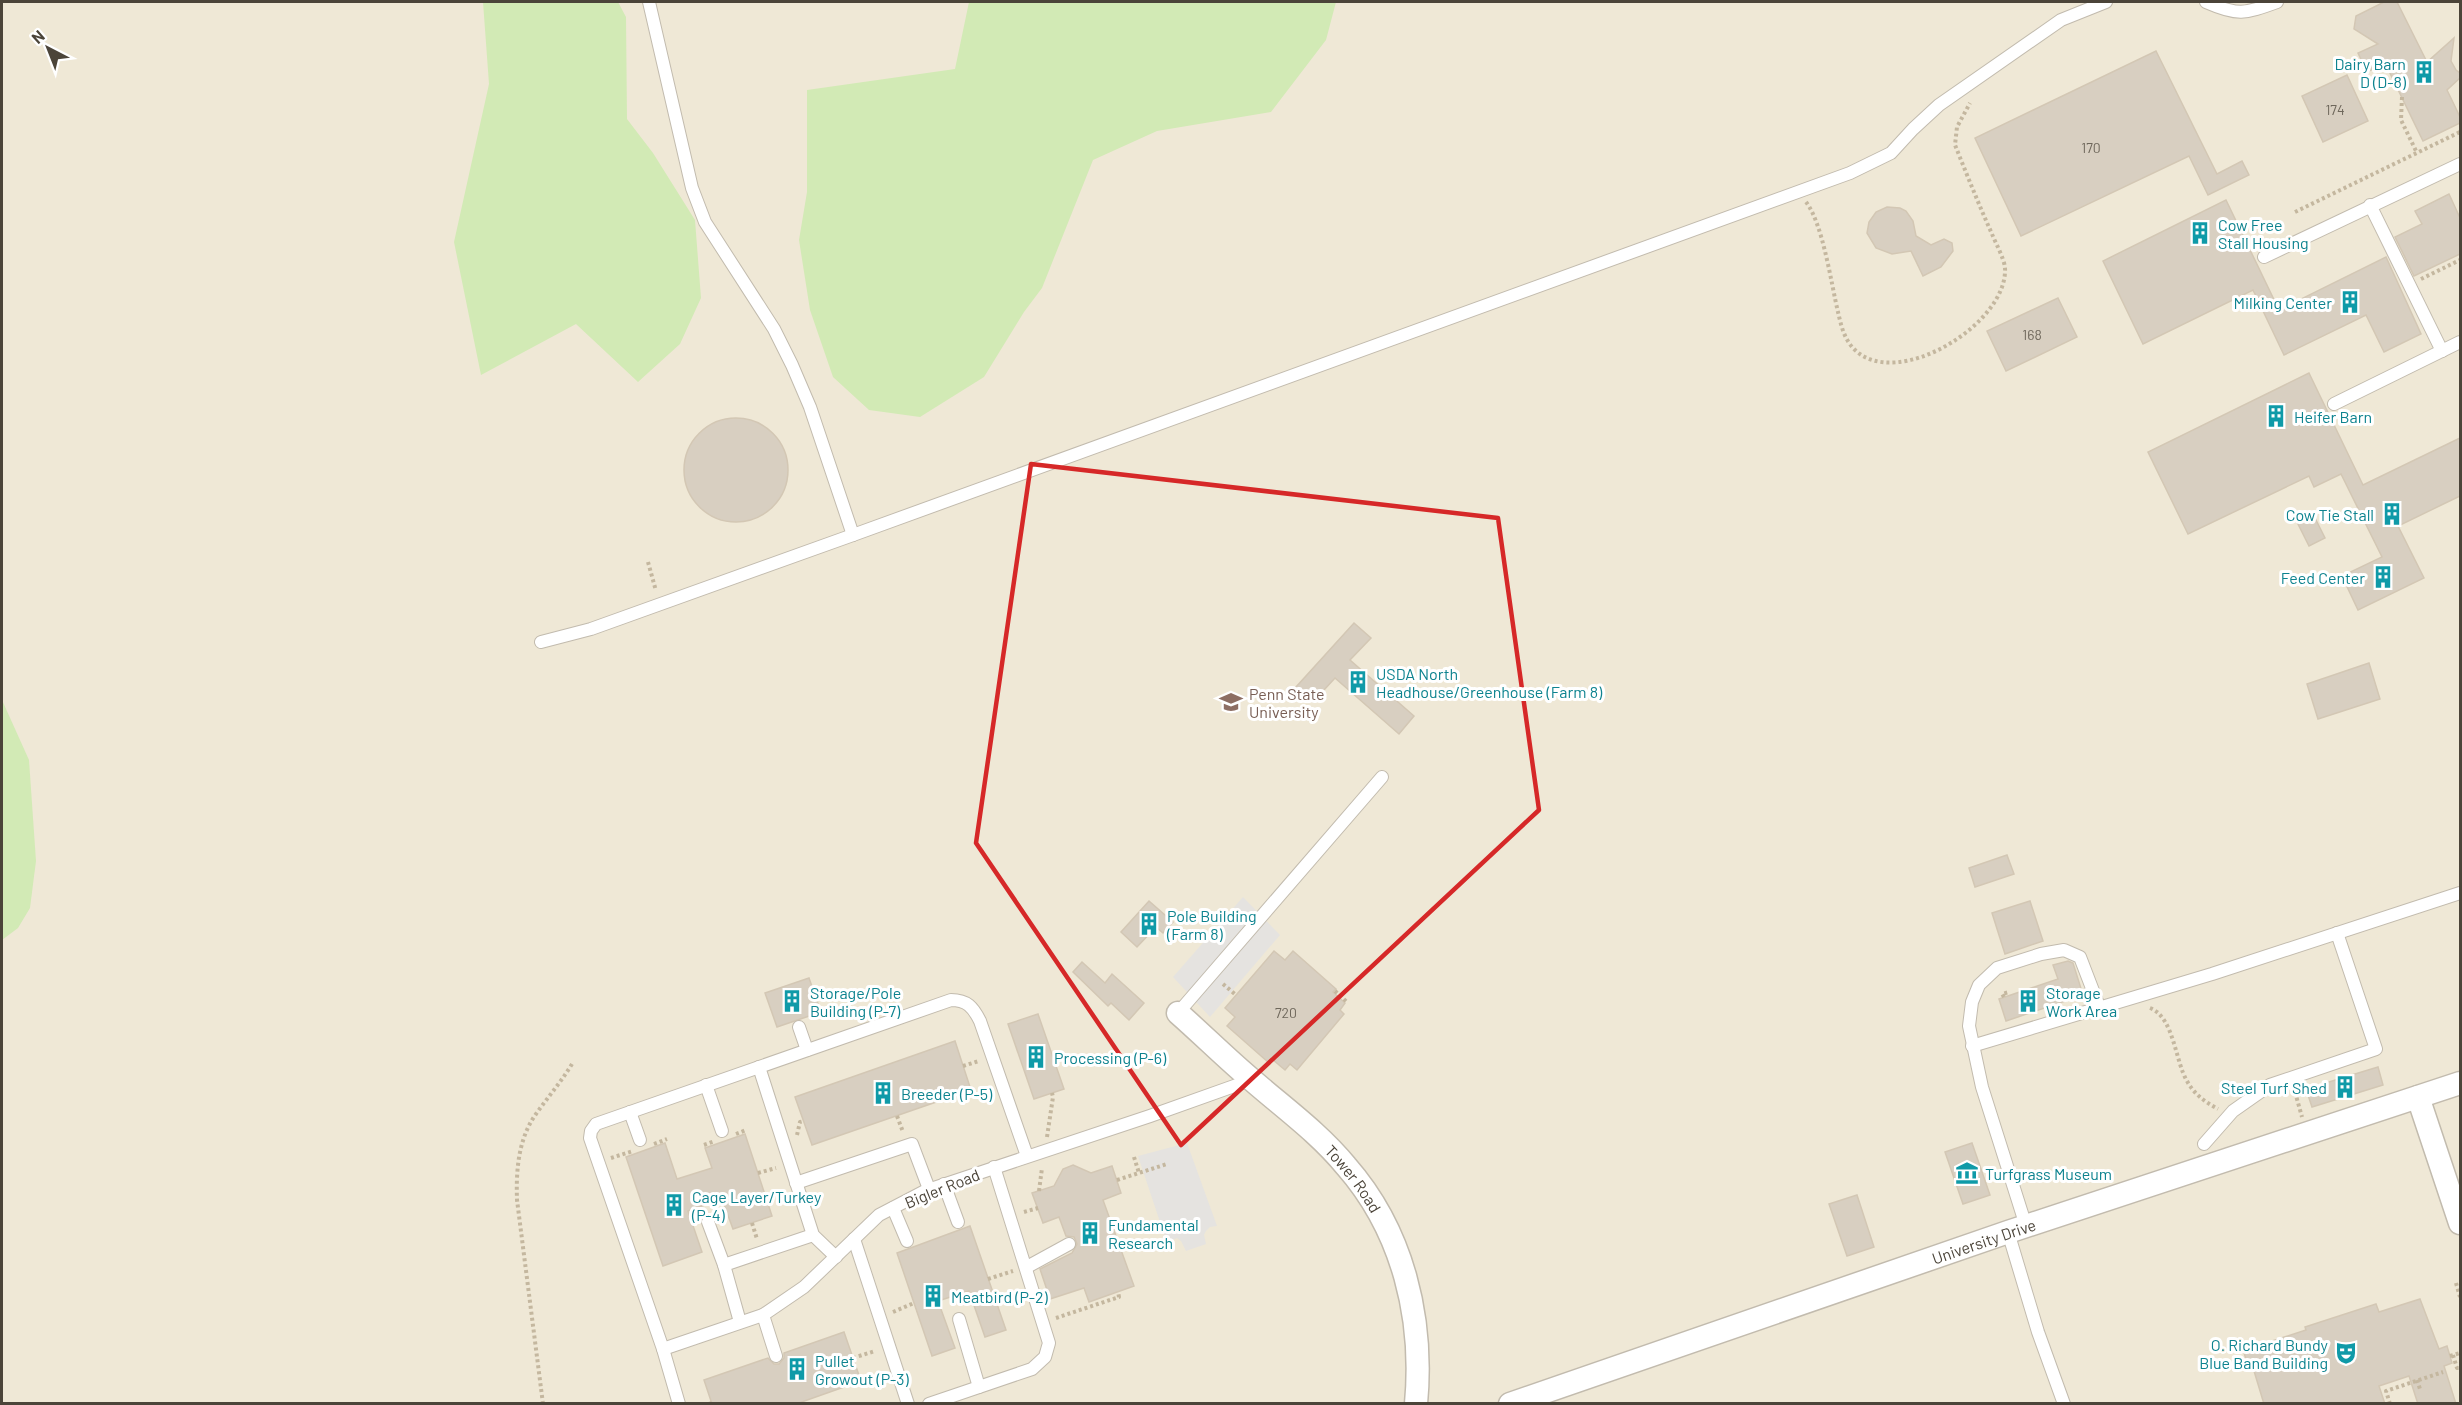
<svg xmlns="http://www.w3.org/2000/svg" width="2462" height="1405" viewBox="0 0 2462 1405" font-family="Barlow,sans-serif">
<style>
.education{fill:#efe8d6}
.green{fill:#d2eab5}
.parking{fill:#e5e3e0}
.building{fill:#d8cfc1;stroke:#d3c7b4;stroke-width:1.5}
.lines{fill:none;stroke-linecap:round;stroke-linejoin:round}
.service-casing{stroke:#c2bbae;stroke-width:14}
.minor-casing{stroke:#c2bbae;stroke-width:25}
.path{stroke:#c4b79f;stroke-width:4;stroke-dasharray:3 3;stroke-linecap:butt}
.service{stroke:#fff;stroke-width:12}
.minor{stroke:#fff;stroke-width:22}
.marked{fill:none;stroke:#d62828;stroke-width:4.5;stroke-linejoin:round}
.labels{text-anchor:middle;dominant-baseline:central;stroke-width:6;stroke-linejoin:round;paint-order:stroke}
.number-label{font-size:14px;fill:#6e675b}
.culture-label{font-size:16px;fill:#0d838f;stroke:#fff;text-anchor:start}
.education-label{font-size:16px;fill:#785e54;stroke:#fff;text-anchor:start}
.street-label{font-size:16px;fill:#4b4439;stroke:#fff}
</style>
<rect width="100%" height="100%" fill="#f6f3ec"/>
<rect class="education" x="2" y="2" width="2458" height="1401"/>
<g class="green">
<path d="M483 2H618L626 17 627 119 653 153 695 220 701 298 680 344 638 382 576 324 481 375 454 242 489 84Z"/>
<path d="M969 2H1336L1326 40 1271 112 1157 131 1093 160 1042 288 1024 312 984 377 920 417 869 410 833 377 810 310 799 240 807 192V90L955 69Z"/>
<path d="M2 700 29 760 36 861 30 908 18 928 2 940Z"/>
</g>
<g class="parking">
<path d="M1243 897 1280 935 1210 1017 1173 977Z"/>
<path d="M1187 1143 1217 1226 1210 1227 1206 1231 1204 1235 1206 1244 1186 1251 1181 1241 1177 1238 1167 1243 1138 1156Z"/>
</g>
<g class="building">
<path d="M2384 2H2397L2427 62 2454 38 2451 61 2456 70 2460 73V78L2447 90 2460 117V123L2423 141 2385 63 2367 72 2358 53 2378 44 2354 29 2356 16Z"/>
<path d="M2156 51 2217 174 2242 161 2249 175 2208 195 2189 156 2021 236 1975 138Z"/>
<path d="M2347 75 2368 121 2323 142 2302 96Z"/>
<path d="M2449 194 2460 218V254L2414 276 2395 237 2422 224 2415 211Z"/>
<path d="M2226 200 2279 310 2386 257 2421 334 2384 352 2366 315 2284 355 2253 290 2143 344 2103 261Z"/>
<path d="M1887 207 1900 208 1906 211 1913 221 1916 236 1931 245 1944 239 1952 243 1953 251 1941 267 1923 276 1911 251 1892 254 1876 248 1867 233 1869 222 1876 212Z"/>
<path d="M2058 298 2077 337 2006 371 1987 331Z"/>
<path d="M2309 373 2363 485 2460 438V496L2398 526 2424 578 2358 610 2342 576 2382 557 2341 474 2314 487 2309 476 2188 534 2148 452Z"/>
<circle cx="736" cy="470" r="52"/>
<path d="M2313 514 2325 538 2309 546 2297 522Z"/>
<path d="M1354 623 1371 638 1350 660 1414 716 1399 734 1335 678 1313 702 1296 687Z"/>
<path d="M2369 663 2380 699 2318 719 2307 684Z"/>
<path d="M2007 855 2014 874 1975 887 1969 868Z"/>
<path d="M1149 901 1173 922 1163 933 1156 927 1137 947 1121 932Z"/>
<path d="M2030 901 2043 941 2005 954 1992 913Z"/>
<path d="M1274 951 1285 960 1293 951 1336 989 1333 992 1345 1003 1340 1010 1344 1014 1297 1070 1290 1064 1285 1070 1272 1059 1269 1063 1227 1026 1235 1017 1225 1008Z"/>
<path d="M2068 961 2073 963 2083 995 2006 1021 1999 999 2058 979 2053 965Z"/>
<path d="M1082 962 1105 983 1112 974 1144 1003 1129 1020 1111 1003 1108 1006 1073 972Z"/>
<path d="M809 978 821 1012 777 1027 765 993Z"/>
<path d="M1038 1014 1064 1089 1034 1099 1008 1024Z"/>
<path d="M955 1041 971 1090 812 1145 795 1097Z"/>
<path d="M2378 1067 2383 1085 2312 1107 2306 1089Z"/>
<path d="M745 1134 772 1216 733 1229 722 1199 688 1211 702 1252 663 1266 626 1157 665 1143 677 1179 712 1168 705 1148Z"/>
<path d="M1972 1143 1990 1195 1963 1204 1945 1152Z"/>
<path d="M1073 1165 1091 1173 1112 1166 1121 1193 1103 1200 1134 1286 1089 1302 1084 1288 1050 1299 1040 1269 1072 1253 1077 1244 1074 1237 1066 1236 1059 1217 1043 1223 1032 1193 1054 1186 1063 1169Z"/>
<path d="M1857 1195 1874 1247 1847 1256 1829 1204Z"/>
<path d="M970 1226 1006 1330 985 1337 969 1291 938 1301 955 1348 932 1356 897 1253Z"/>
<path d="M2420 1299 2439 1349 2447 1346 2452 1363 2444 1366 2456 1404H2418L2409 1376 2379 1386 2385 1404H2264L2251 1361 2247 1362 2242 1347 2262 1341 2263 1344 2306 1330 2305 1327 2376 1304 2379 1312Z"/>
<path d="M844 1332 861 1381 796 1404H712L704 1380 768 1358 774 1364H779L784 1358V1353Z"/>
</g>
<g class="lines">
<g class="service-casing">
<g id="service">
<path d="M649 2 692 188 705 222 774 329 792 365 810 407 853 535"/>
<path d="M2206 2C2238 16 2244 14 2277 2"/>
<path d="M2370 205 2442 351"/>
<path d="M2264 257 2460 164"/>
<path d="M2334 404 2460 342"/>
<path d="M541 642 591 629 853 535 1850 173 1891 153 1913 129 1939 105 2061 20 2106 2"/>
<path d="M1178 1013 1382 777"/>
<path d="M799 1027 807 1050"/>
<path d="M1972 1046 2212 974 2460 893"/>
<path d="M759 1067 813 1235 836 1257"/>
<path d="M706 1085 722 1131"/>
<path d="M630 1112 640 1140"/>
<path d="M2204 1144 2233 1111 2270 1085 2376 1049 2337 933"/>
<path d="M796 1183 912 1144 929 1189"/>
<path d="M944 1184 958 1222"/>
<path d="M893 1208 907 1241"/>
<path d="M708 1222 724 1265"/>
<path d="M2026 1226 1982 1087 1969 1026 1972 1002 1979 985 1997 968 2041 954 2064 950 2080 957 2100 1009"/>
<path d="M2008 1232 2038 1332 2064 1404"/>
<path d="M854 1239 908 1404"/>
<path d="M1027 1267 1069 1244"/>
<path d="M763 1315 776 1356"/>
<path d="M959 1319 979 1387"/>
<path d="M740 1322 724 1265 813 1235"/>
<path d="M663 1349 763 1315 804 1287 879 1215 925 1191 1150 1116 1251 1080"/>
<path d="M679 1404 663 1349 590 1138 591 1131 596 1124 951 1000C967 1000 973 1007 980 1021L1027 1156"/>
<path d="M929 1404 1032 1369 1045 1357 1049 1343 994 1167"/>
</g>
</g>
<g class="minor-casing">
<g id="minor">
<path id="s1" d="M1178 1013C1203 1035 1227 1059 1252 1080 1284 1108 1319 1133 1346 1166 1403 1231 1424 1318 1416 1404"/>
<path d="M2418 1097 2460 1223"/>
<path id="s2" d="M1510 1404 2008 1232 2460 1083"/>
</g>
</g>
<g class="path">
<path d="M2402 97 2401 120 2417 153"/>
<path d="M1806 202C1823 224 1831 283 1838 312 1841 325 1844 339 1854 349 1896 392 2008 324 2005 268 2004 258 1996 244 1992 234 1979 205 1967 175 1955 145L1957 127 1970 103"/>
<path d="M2295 212 2460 132"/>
<path d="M2421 279 2460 260"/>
<path d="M648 562 656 591"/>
<path d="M1223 984 1236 995"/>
<path d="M1335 991 1347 1002"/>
<path d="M2004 997 2002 994 2009 992"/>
<path d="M2150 1008C2174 1017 2175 1061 2187 1081 2194 1094 2205 1102 2218 1109"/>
<path d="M963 1066 979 1061"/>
<path d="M2295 1092 2302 1117"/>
<path d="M897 1116 903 1132"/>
<path d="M736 1134 746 1130"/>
<path d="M797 1135 800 1122 804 1121"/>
<path d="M1047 1137 1053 1097 1052 1093"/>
<path d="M654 1144 667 1139"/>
<path d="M704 1145 715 1141"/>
<path d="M1134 1157 1139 1173"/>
<path d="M611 1158 633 1151"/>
<path d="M758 1173 776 1168"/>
<path d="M1117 1180 1167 1164"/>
<path d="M1039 1191 1042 1168"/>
<path d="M1024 1212 1038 1208"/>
<path d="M752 1223 757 1239"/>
<path d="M988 1279 1013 1271"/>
<path d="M2456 1283 2460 1297"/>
<path d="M893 1312 914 1303"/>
<path d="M1056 1318 1119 1297 1118 1292"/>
<path d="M2453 1355 2457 1368 2460 1367"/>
<path d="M2450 1356 2460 1353"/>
<path d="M853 1358 875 1351"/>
<path d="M2417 1380 2420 1389"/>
<path d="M543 1404 517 1200C516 1171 518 1139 536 1114 548 1097 561 1082 572 1064"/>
<path d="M709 1404 712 1403"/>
<path d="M2390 1404 2386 1391 2443 1372"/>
</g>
<use href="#service" class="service"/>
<use href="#minor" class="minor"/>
</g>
<path class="marked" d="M1031 464 1498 518 1539 810 1181 1145 976 843Z"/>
<defs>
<g id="building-bare" transform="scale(1.8)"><path d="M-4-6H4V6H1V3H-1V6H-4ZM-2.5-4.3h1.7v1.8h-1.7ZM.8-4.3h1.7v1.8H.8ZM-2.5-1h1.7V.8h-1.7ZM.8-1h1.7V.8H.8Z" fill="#0f9aa8" stroke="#fff" stroke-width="2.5" paint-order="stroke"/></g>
<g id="university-bare" transform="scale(1.8)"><path d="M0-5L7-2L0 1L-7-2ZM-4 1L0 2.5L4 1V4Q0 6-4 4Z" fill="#8d6e63" stroke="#fff" stroke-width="2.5" paint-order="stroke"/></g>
<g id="museum-bare" transform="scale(1.8)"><path d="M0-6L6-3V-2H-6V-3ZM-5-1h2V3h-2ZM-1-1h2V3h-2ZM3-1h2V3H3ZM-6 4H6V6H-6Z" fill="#0f9aa8" stroke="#fff" stroke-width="2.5" paint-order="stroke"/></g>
<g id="theatre-bare" transform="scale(1.8)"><path d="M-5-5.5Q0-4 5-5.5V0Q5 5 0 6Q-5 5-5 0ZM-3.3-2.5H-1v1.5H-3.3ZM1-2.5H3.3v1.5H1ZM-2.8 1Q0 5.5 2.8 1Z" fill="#0f9aa8" stroke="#fff" stroke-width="2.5" paint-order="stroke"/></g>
</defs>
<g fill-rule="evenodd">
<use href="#building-bare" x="2424" y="72"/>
<use href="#building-bare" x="2200" y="233"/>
<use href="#building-bare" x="2350" y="302"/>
<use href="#building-bare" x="2276" y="416"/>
<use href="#building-bare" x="2392" y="514"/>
<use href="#building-bare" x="2383" y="577"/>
<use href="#building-bare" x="1358" y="682"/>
<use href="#university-bare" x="1231" y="702"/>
<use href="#building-bare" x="1149" y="924"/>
<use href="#building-bare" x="792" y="1001"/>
<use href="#building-bare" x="2028" y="1001"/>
<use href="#building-bare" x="1036" y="1057"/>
<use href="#building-bare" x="2345" y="1087"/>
<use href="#building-bare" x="883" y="1093"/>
<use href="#museum-bare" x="1967" y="1173"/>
<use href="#building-bare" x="674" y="1205"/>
<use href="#building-bare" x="1090" y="1233"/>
<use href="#building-bare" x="933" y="1296"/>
<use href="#theatre-bare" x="2346" y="1353"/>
<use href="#building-bare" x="797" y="1369"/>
</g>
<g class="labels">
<g class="number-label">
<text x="2335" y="109">174</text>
<text x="2091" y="147">170</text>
<text x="2032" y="334">168</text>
<text x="1286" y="1012">720</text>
</g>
<g class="culture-label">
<text x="2406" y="63" text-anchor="end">Dairy Barn<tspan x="2406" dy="18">D (D-8)</tspan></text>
<text x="2218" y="224">Cow Free<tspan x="2218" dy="18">Stall Housing</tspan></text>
<text x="2332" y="302" text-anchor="end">Milking Center</text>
<text x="2294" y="416">Heifer Barn</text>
<text x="2374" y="514" text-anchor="end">Cow Tie Stall</text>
<text x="2365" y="577" text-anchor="end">Feed Center</text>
<text x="1376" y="673">USDA North<tspan x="1376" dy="18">Headhouse/Greenhouse (Farm 8)</tspan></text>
<text x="1167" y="915">Pole Building<tspan x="1167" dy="18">(Farm 8)</tspan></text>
<text x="810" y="992">Storage/Pole<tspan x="810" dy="18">Building (P-7)</tspan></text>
<text x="2046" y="992">Storage<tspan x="2046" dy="18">Work Area</tspan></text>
<text x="1054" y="1057">Processing (P-6)</text>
<text x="2327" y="1087" text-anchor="end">Steel Turf Shed</text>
<text x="901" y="1093">Breeder (P-5)</text>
<text x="1985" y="1173">Turfgrass Museum</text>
<text x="692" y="1196">Cage Layer/Turkey<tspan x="692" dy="18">(P-4)</tspan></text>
<text x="1108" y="1224">Fundamental<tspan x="1108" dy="18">Research</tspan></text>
<text x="951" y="1296">Meatbird (P-2)</text>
<text x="2328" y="1344" text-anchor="end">O. Richard Bundy<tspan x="2328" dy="18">Blue Band Building</tspan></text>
<text x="815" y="1360">Pullet<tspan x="815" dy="18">Growout (P-3)</tspan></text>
</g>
<g class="education-label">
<text x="1249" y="693">Penn State<tspan x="1249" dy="18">University</tspan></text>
</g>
<g class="street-label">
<text stroke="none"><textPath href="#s1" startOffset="242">Tower Road</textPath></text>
<text transform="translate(942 1188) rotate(-22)">Bigler Road</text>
<text stroke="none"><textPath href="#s2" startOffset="501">University Drive</textPath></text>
</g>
</g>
<rect width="2462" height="1405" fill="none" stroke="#4b4439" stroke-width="6"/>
<g transform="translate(48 48) rotate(318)" stroke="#ffffff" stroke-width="4.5" paint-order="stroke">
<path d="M0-4.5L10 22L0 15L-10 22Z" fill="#4b4439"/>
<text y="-9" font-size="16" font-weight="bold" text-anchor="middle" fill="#4b4439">N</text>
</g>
</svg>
